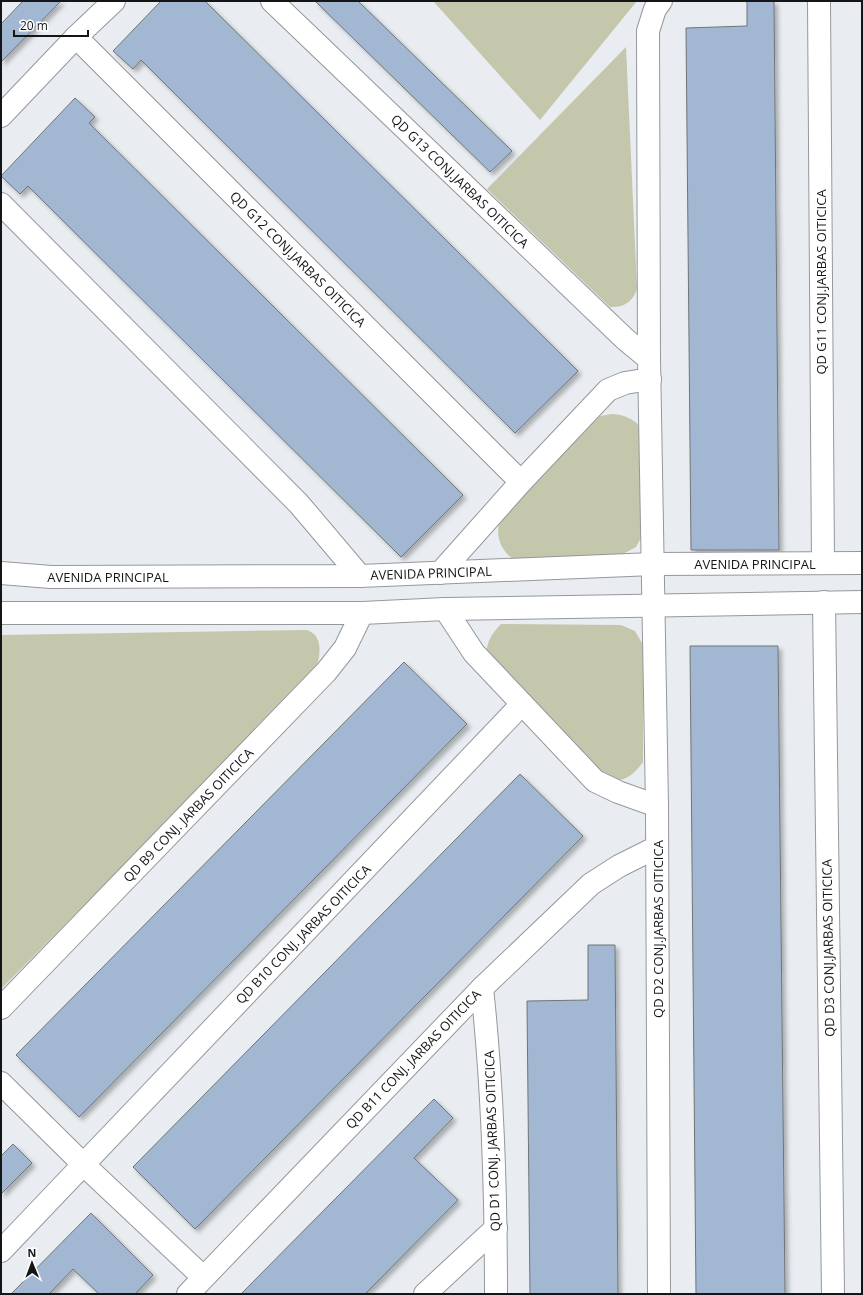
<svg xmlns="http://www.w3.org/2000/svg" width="863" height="1295" viewBox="0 0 863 1295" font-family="'Open Sans',sans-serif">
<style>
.green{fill:#c4c7ab}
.building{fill:#a1b7d2;stroke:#717579;filter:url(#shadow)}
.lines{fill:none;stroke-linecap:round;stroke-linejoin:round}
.minor-casing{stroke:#94989c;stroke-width:24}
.minor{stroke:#fff;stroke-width:22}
.labels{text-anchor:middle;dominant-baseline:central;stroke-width:4;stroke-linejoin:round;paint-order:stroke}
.street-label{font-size:13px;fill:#141517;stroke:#fff}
</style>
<defs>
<filter id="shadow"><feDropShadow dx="3.5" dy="3.5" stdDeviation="2" flood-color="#0004"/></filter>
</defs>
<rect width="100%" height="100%" fill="#e9edf1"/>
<g class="green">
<path d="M433 1H637L540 120Z"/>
<path d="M626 47 637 289C633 302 623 308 610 307L487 189Z"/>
<path d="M612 414C626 415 633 419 643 429V534L636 547 623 554 517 562C500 551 495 537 500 518L600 416Z"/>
<path d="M501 624 621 625 635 631 643 645V762C634 775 625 781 609 782L486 655C487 642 491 634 501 624Z"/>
<path d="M307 630C325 636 320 660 314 673L1 989V635Z"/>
</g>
<g class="building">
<path d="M23 1H61L1 62V24Z"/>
<path d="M161 1H205L578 371 515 433 141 60 133 69 113 51Z"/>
<path d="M315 1H358L512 151 490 172Z"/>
<path d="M747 1H774L779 550H691L686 28 747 26Z"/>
<path d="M75 98 95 117 89 123 463 495 401 557 28 186 20 194 1 176Z"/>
<path d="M690 646H778L785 1294H696Z"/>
<path d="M404 662 467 724 79 1117 16 1055Z"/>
<path d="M520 774 583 836 195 1229 133 1167Z"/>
<path d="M588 945H615L618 1294H530L527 1001 588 1000Z"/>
<path d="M434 1099 453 1118 414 1158 458 1200 365 1294H241Z"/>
<path d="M13 1144 32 1163 1 1194V1156Z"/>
<path d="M91 1213 153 1275 135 1294H99L73 1269 49 1294H11Z"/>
</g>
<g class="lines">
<g class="minor-casing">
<g id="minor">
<path d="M272 1 625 339 649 359"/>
<path d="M819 1 823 563"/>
<path d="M76 37 521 482"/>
<path d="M1 116 76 37 114 1"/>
<path d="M1 204 299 504 360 576"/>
<path d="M1 573 51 577 360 576 653 564 862 563"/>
<path d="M440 573 521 482 608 390 625 383 650 379"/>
<path d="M824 602 833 1294"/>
<path d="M445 609 474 653 595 781 618 792 657 806"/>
<path d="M1 613H362L445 609 862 602"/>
<path d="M482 988C493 1089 496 1192 496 1294"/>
<path d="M1 1008 326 672 345 648 362 613"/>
<path d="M1 1083 84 1165 203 1277"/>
<path d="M1 1251 522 704"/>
<path d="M188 1294 482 988 591 884 619 866 657 847"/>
<path d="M425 1294 496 1228"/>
<path d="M659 1294 657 806 649 359 648 31 655 9 661 1"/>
</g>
</g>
<use href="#minor" class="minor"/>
</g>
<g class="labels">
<g class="street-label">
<text transform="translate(460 181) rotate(44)">QD G13 CONJ.JARBAS OITICICA</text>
<text transform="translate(298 259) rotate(45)">QD G12 CONJ.JARBAS OITICICA</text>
<text transform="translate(821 282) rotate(-90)">QD G11 CONJ.JARBAS OITICICA</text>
<text x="755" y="564">AVENIDA PRINCIPAL</text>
<text transform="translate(431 573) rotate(-2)">AVENIDA PRINCIPAL</text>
<text x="108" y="577">AVENIDA PRINCIPAL</text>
<text transform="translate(188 815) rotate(-46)">QD B9 CONJ. JARBAS OITICICA</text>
<text transform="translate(658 929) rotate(-90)">QD D2 CONJ.JARBAS OITICICA</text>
<text transform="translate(303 934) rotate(-46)">QD B10 CONJ. JARBAS OITICICA</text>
<text transform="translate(828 948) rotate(-91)">QD D3 CONJ.JARBAS OITICICA</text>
<text transform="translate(413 1059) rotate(-46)">QD B11 CONJ. JARBAS OITICICA</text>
<text transform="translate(492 1141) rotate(-92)">QD D1 CONJ. JARBAS OITICICA</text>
</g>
</g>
<rect width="863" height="1295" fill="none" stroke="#141517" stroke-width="4"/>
<g transform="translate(32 1263) rotate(359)" stroke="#ffffff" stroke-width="3" paint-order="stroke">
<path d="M0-3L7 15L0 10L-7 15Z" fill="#141517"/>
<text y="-6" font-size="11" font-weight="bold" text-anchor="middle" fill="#141517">N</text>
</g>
<path d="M14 30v6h74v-6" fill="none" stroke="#141517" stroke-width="2"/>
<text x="20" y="30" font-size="12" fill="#141517" stroke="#ffffff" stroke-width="3" paint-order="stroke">20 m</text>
</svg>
